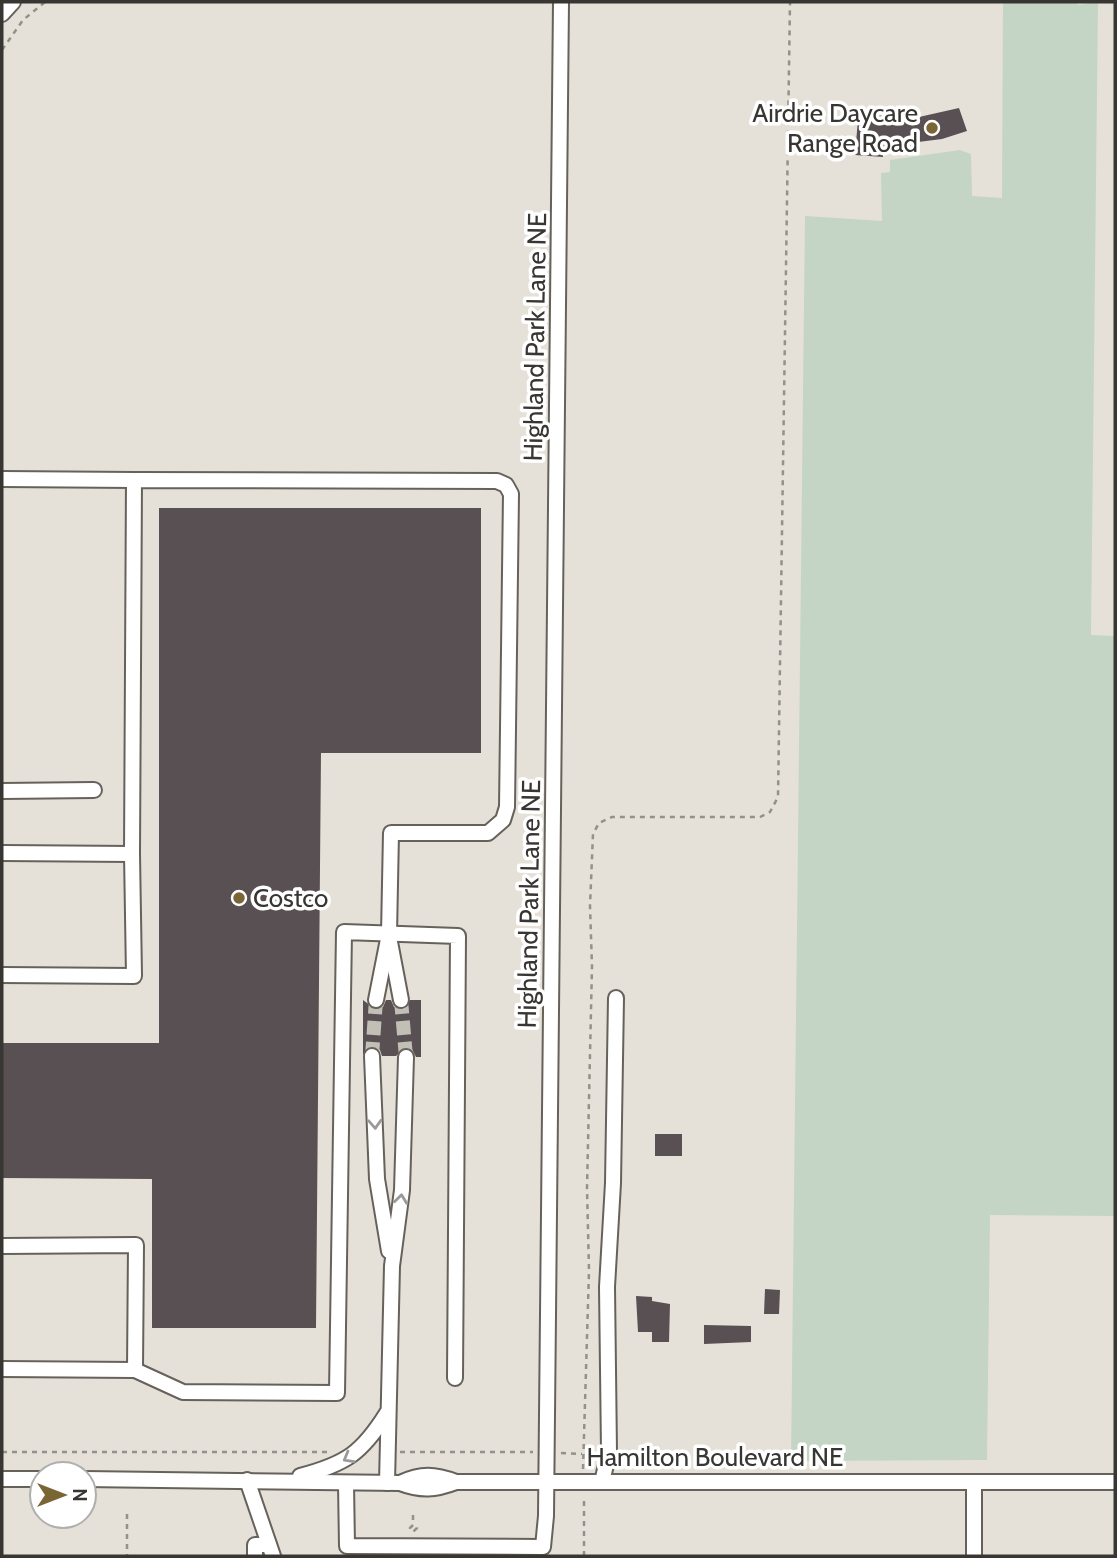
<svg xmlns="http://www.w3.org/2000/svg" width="1117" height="1558" viewBox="0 0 1117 1558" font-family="Cabin,sans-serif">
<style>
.green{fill:#c4d5c5}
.building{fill:#595053}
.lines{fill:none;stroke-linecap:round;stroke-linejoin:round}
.minor-tunnel{stroke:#c2bfb7;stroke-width:14;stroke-dasharray:14 7;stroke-linecap:butt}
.minor-casing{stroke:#66625b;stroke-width:18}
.path{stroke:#94908a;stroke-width:2.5;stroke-dasharray:5 5;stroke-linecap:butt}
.minor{stroke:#fff;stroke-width:14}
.oneway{stroke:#9c9a99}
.poi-dot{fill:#7a6635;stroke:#fff;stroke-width:2.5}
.labels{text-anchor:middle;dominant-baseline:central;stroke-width:7;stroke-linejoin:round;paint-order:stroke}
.poi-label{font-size:26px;fill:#383633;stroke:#fff;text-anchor:end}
.street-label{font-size:26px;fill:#383633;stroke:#fff}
</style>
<rect width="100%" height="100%" fill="#e5e1d8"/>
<path class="green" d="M1003 2H1075L1079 5 1098 2 1091 635 1115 636V1216L990 1215 987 1460 791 1461 805 216 882 221 881 173 890 172V160L960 150 971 154 972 196 1002 198Z"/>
<g class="building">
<path d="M959 108 967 131 942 139 910 143 911 148 883 151V157L855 155 858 119H869V115L885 116V120L919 117Z"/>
<path d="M159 508H481V753H321L316 1328H152V1179L2 1178V1043H159Z"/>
<path d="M363 1000 375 1009 383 1007 386 1000H391L394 1007 402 1009 410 1000H421V1057H416L412 1049 406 1047 396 1056H382L380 1050 372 1046 363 1055Z"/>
<rect x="655" y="1134" width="27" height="22"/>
<path d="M765 1289 780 1290 779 1314H764Z"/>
<path d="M636 1296 652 1297V1301L670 1304 669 1342H652V1332H638Z"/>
<path d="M704 1325 751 1326V1342L704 1344Z"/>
</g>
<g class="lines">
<g class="minor-tunnel">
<path d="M401 1000 406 1057"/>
<path d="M372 1056 376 1000"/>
</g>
<g class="minor-casing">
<g id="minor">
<path d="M2 14 13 2"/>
<path d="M2 479 134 480"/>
<path d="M2 791 94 790"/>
<path d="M2 853 132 854 134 480 497 481 506 485 511 494 507 807 503 820 488 833H391L389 934 376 1000"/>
<path d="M390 942 401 1000"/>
<path d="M2 975 134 976 132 854"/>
<path d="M372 1056 377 1179 389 1251"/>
<path d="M2 1246 136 1245 135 1370 183 1392 337 1393 344 932 458 936 455 1378"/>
<path d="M2 1369 135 1370"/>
<path d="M300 1476C346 1464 362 1453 387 1413"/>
<path d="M2 1479H42"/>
<path d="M84 1479 400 1483C421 1491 435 1490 456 1482H1115"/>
<path d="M247 1480 273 1556"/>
<path d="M602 1482 609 1452 607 1287 613 1183 616 998"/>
<path d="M974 1482V1556"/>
<path d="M346 1483 347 1546 543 1547 546 1516 561 2"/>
<path d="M387 1483 392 1266 402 1190 406 1057"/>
<path d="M400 1483C421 1473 435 1474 456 1482"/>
<path d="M255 1556V1545H269"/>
</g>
</g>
<g class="path">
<path d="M2 50 23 20 45 2"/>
<path d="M2 1452H327"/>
<path d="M400 1452H533"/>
<path d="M561 1453 582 1454"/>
<path d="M583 1469 589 1271 587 1188 592 966 590 906 593 834 599 823 612 817H760L770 812 778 797 790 2"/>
<path d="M127 1514V1556"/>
<path d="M413 1515V1525L410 1528 413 1532 417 1528 413 1525"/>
<path d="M584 1556V1497"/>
</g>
<use href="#minor" class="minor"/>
</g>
<defs><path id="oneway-chevron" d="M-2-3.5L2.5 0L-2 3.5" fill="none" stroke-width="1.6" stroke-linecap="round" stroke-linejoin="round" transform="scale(1.75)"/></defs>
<g class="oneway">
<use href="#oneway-chevron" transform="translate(375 1124) rotate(87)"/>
<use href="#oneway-chevron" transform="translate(401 1199) rotate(-83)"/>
<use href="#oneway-chevron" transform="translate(348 1458) rotate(150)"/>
</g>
<g class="poi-dot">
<circle cx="932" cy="128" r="7"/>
<circle cx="239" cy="898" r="7"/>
</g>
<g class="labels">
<g class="poi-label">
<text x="918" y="113">Airdrie Daycare<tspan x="918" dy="30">Range Road</tspan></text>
<text x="253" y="898" text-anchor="start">Costco</text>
</g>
<g class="street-label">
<text transform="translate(535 337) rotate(-89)">Highland Park Lane NE</text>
<text transform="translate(529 904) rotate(-89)">Highland Park Lane NE</text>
<text x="715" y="1457">Hamilton Boulevard NE</text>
</g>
</g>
<rect width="1117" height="1558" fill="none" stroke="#383633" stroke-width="7"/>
<g transform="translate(63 1495) rotate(90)"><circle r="33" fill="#ffffff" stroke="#afafad" stroke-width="2"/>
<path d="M0-5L12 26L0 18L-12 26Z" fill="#7a6635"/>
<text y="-10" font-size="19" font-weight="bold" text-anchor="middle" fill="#383633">N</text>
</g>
</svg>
